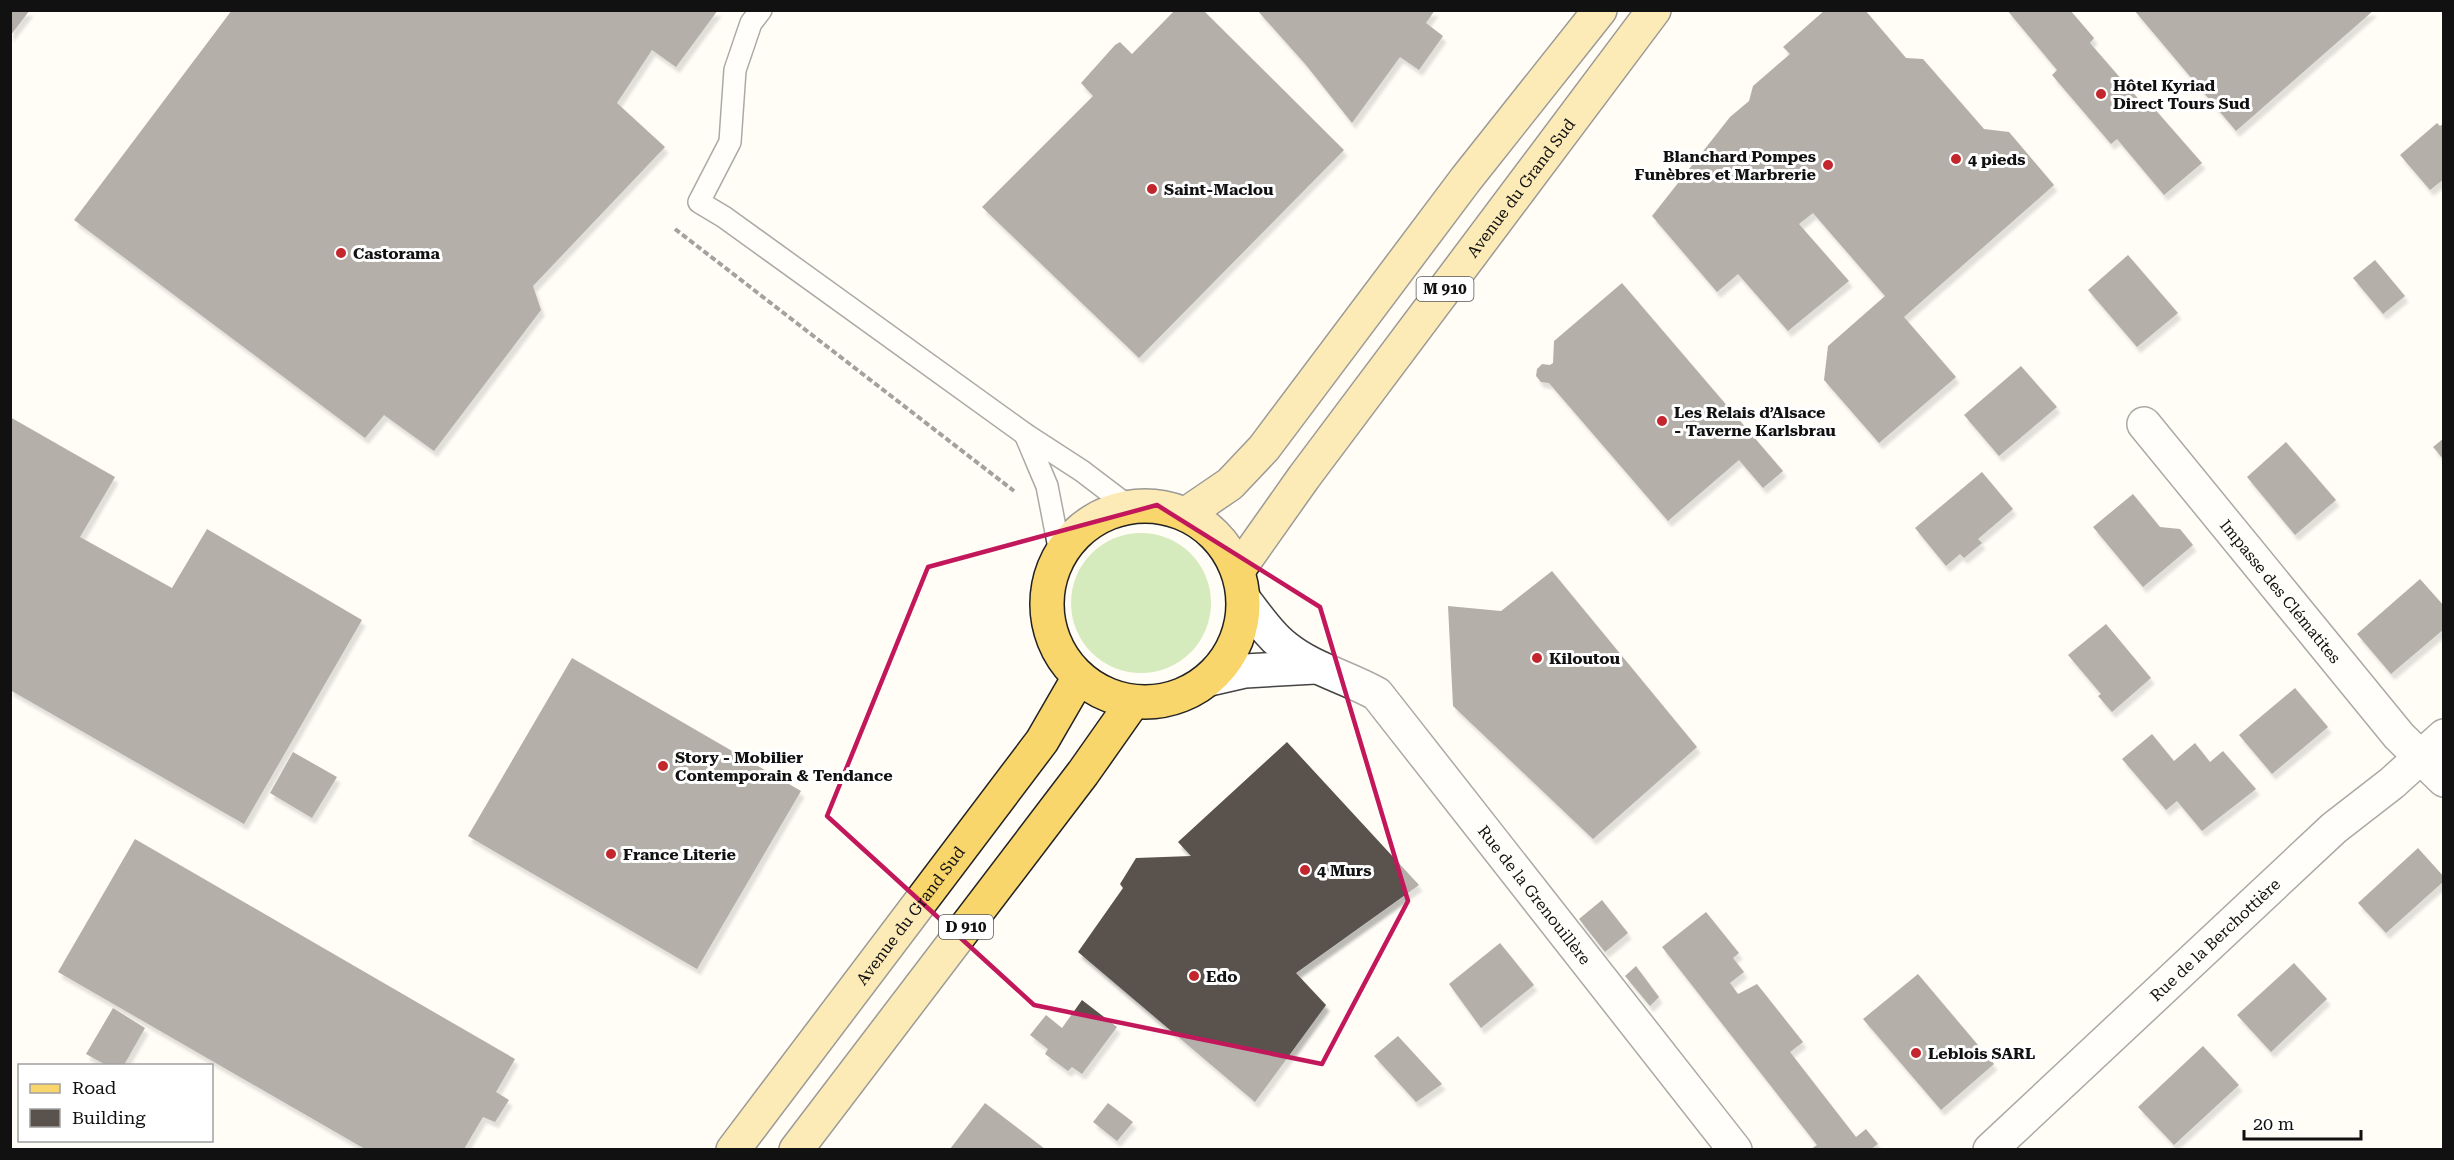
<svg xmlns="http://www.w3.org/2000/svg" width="2454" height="1160" viewBox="0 0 2454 1160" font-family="'Roboto Serif',serif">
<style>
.green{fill:#d5ebbd}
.building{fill:#5a524d;filter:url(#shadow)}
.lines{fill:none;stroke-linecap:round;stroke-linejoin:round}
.service-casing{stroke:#444;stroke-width:24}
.minor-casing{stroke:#444;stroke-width:36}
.primary-casing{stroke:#222;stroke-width:36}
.path{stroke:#333;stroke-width:4;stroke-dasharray:6 3;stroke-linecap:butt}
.service{stroke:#fff;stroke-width:21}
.minor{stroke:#fff;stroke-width:33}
.primary{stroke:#f9d66b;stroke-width:33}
.marked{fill:none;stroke:#c2185b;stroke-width:4.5;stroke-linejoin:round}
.poi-dot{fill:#c4262e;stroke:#fff;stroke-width:2}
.labels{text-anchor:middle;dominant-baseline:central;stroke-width:6;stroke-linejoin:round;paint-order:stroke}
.shield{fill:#fff;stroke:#585858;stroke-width:1.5}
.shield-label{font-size:15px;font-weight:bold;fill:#111}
.poi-label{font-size:16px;font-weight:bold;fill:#111;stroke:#fff;text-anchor:start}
.street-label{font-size:16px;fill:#111;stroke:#fff}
</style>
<defs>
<filter id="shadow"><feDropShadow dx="3.5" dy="6" stdDeviation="1.5" flood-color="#0004"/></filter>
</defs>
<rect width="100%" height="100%" fill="#fffdf5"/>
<circle class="green" cx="1141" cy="603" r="70"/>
<g class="building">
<path d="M10 10H30L10 36Z"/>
<path d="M232 10H718L676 67 652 50 617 103 665 147 533 286 541 310 434 451 384 415 365 438 74 220Z"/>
<path d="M1175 10H1203L1344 150 1139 358 982 207 1093 96 1081 83 1115 45 1120 42 1132 54Z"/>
<path d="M1257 10H1435L1426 23 1443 36 1419 70 1400 57 1352 123 1306 65Z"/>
<path d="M1825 10H1865L1906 58 1923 59 1984 129 2009 132 2054 185 1904 317 1956 377 1879 443 1824 380 1828 346 1885 296 1813 213 1799 224 1849 281 1788 331 1738 274 1717 292 1652 216 1730 117 1749 101 1753 86 1790 54 1783 47Z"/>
<path d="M2007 10H2070L2094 38 2090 43 2149 111 2153 107 2202 163 2164 195 2117 139 2111 144 2052 75 2057 70Z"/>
<path d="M2134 10H2374L2236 131Z"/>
<path d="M2437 123 2440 126 2444 123V179L2430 190 2400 155Z"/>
<path d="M2128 255 2178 313 2137 347 2088 290Z"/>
<path d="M2375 260 2405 296 2383 314 2353 278Z"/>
<path d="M1622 283 1783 471 1763 488 1739 460 1668 521 1549 383 1541 382 1536 376 1537 369 1542 364 1550 365 1553 363 1554 341Z"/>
<path d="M2021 366 2057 407 1999 456 1964 415Z"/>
<path d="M10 417 115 477 80 537 172 588 207 529 362 620 244 824 10 690Z"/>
<path d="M2444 438V460L2433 447Z"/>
<path d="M2286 442 2336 500 2295 535 2247 477Z"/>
<path d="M1982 472 2013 509 1978 539 1982 543 1964 558 1960 554 1946 566 1915 528Z"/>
<path d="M2133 494 2160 527 2180 529 2193 545 2143 587 2093 527Z"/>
<path d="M1552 571 1697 747 1593 839 1453 706 1448 606 1501 611Z"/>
<path d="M2420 579 2444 606V629L2391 674 2357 634Z"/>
<path d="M2106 624 2151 678 2112 712 2098 696 2101 694 2068 655Z"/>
<path d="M572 658 801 791 697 969 468 836Z"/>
<path d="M2295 688 2328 727 2272 774 2239 735Z"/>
<path d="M2152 734 2174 761 2195 743 2210 762 2223 751 2256 789 2202 831 2177 801 2166 810 2122 759Z"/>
<path d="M1287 742 1419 885 1296 973 1326 1005 1255 1102 1078 952 1123 888 1120 884 1136 858 1191 856 1178 842Z"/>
<path d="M293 752 337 777 312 818 270 793Z"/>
<path d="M135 839 515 1059 496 1092 509 1100 495 1122 483 1117 464 1149H365L58 972Z"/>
<path d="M2418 848 2444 877V881L2386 933 2358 903Z"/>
<path d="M1602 900 1628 933 1605 952 1579 919Z"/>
<path d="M1706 912 1739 953 1733 958 1744 972 1730 983 1738 994 1757 984 1803 1042 1790 1052 1856 1137 1866 1129 1878 1144 1871 1149H1811L1817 1145 1662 947Z"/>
<path d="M1500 943 1534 985 1481 1028 1449 984Z"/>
<path d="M2294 963 2327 999 2271 1052 2237 1015Z"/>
<path d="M1636 966 1659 997 1650 1006 1625 976Z"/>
<path d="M1918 974 1994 1064 1941 1110 1863 1019Z"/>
<path d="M1082 1000 1117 1027 1082 1074 1072 1067 1068 1071 1045 1054 1048 1049 1030 1035 1046 1015 1062 1028Z"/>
<path d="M113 1008 145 1028 124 1065H106L86 1054Z"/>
<path d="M1398 1036 1442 1084 1416 1102 1374 1056Z"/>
<path d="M2203 1046 2239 1085 2174 1145 2138 1107Z"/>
<path d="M985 1103 1045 1149H950Z"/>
<path d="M1108 1103 1133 1122 1117 1141 1093 1122Z"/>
</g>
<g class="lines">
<g class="service-casing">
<g id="service">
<path d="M761 10 751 23 735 70 730 142 699 202 724 217 1025 434 1082 471 1128 506"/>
<path d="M1025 434 1047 486 1060 553"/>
</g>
</g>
<g class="minor-casing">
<g id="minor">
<path id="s1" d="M2144 424 2399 736 2444 780"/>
<path id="s2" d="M1245 601C1257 616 1269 635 1285 647 1312 669 1347 677 1377 694L1735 1150"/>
<path d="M1210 679 1245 671 1315 667"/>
<path id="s3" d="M1990 1150 2334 828 2392 783 2444 736"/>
</g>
</g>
<g class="primary-casing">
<g id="primary">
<circle cx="1145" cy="604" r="98"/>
<path d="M1186 514 1230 484 1264 448 1466 179 1600 10"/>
<path id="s4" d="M1239 569 1304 477 1654 10"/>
<path id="s5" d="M733 1150 1042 741 1079 677"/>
<path d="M796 1150 1083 773 1133 702"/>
</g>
</g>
<path class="path" d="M675 229 1014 491"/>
<use href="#service" class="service"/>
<use href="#minor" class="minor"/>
<use href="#primary" class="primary"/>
</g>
<path d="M0 0H2454V1160H0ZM1157 505 1320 607 1408 901 1322 1064 1034 1005 827 816 928 567Z" fill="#fffdf5" fill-opacity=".55" fill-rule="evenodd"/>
<path class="marked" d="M1157 505 1320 607 1408 901 1322 1064 1034 1005 827 816 928 567Z"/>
<g class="poi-dot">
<circle cx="2101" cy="94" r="6"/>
<circle cx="1956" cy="159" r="6"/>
<circle cx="1828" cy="165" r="6"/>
<circle cx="1152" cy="189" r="6"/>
<circle cx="341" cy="253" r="6"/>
<circle cx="1662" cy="421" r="6"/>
<circle cx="1537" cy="658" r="6"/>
<circle cx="663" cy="766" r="6"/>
<circle cx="611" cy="854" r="6"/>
<circle cx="1305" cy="870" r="6"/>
<circle cx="1194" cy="976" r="6"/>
<circle cx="1916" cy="1053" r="6"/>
</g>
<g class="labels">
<g class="shield">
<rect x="1416.5" y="277" width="57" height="24" rx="4.5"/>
<rect x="939" y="915" width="54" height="24" rx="4.5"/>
</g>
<g class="shield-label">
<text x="1445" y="289">M 910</text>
<text x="966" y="927">D 910</text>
</g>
<g class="poi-label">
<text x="2113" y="85">Hôtel Kyriad<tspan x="2113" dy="18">Direct Tours Sud</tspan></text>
<text x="1816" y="156" text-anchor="end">Blanchard Pompes<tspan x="1816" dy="18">Funèbres et Marbrerie</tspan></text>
<text x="1968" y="159">4 pieds</text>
<text x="1164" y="189">Saint-Maclou</text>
<text x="353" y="253">Castorama</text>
<text x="1674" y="412">Les Relais d’Alsace<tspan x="1674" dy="18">- Taverne Karlsbrau</tspan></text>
<text x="1549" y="658">Kiloutou</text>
<text x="675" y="757">Story - Mobilier<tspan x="675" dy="18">Contemporain &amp; Tendance</tspan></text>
<text x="623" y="854">France Literie</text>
<text x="1317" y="870">4 Murs</text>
<text x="1206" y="976">Edo</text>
<text x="1928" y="1053">Leblois SARL</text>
</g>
<g class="street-label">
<text stroke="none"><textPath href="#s4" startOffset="474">Avenue du Grand Sud</textPath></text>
<text stroke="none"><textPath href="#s1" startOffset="216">Impasse des Clématites</textPath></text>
<text stroke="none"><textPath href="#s2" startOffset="420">Rue de la Grenouillère</textPath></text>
<text stroke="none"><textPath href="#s5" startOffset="294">Avenue du Grand Sud</textPath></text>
<text stroke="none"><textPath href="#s3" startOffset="308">Rue de la Berchottière</textPath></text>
</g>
</g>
<rect width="2454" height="1160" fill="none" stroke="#111111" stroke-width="24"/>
<rect x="18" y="1064" width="195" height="78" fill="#ffffff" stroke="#a0a0a0" stroke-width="1.5"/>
<rect x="30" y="1084" width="30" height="9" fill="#f9d66b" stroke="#a0a0a0" stroke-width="1.5"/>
<text x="72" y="1094" font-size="18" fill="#111111">Road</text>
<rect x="30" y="1109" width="30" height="18" fill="#5a524d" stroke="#a0a0a0" stroke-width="1.5"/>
<text x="72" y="1124" font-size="18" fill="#111111">Building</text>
<path d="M2244 1130v9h117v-9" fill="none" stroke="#111111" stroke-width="3"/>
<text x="2253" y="1130" font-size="18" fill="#111111" stroke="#ffffff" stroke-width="4.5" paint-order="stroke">20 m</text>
</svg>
